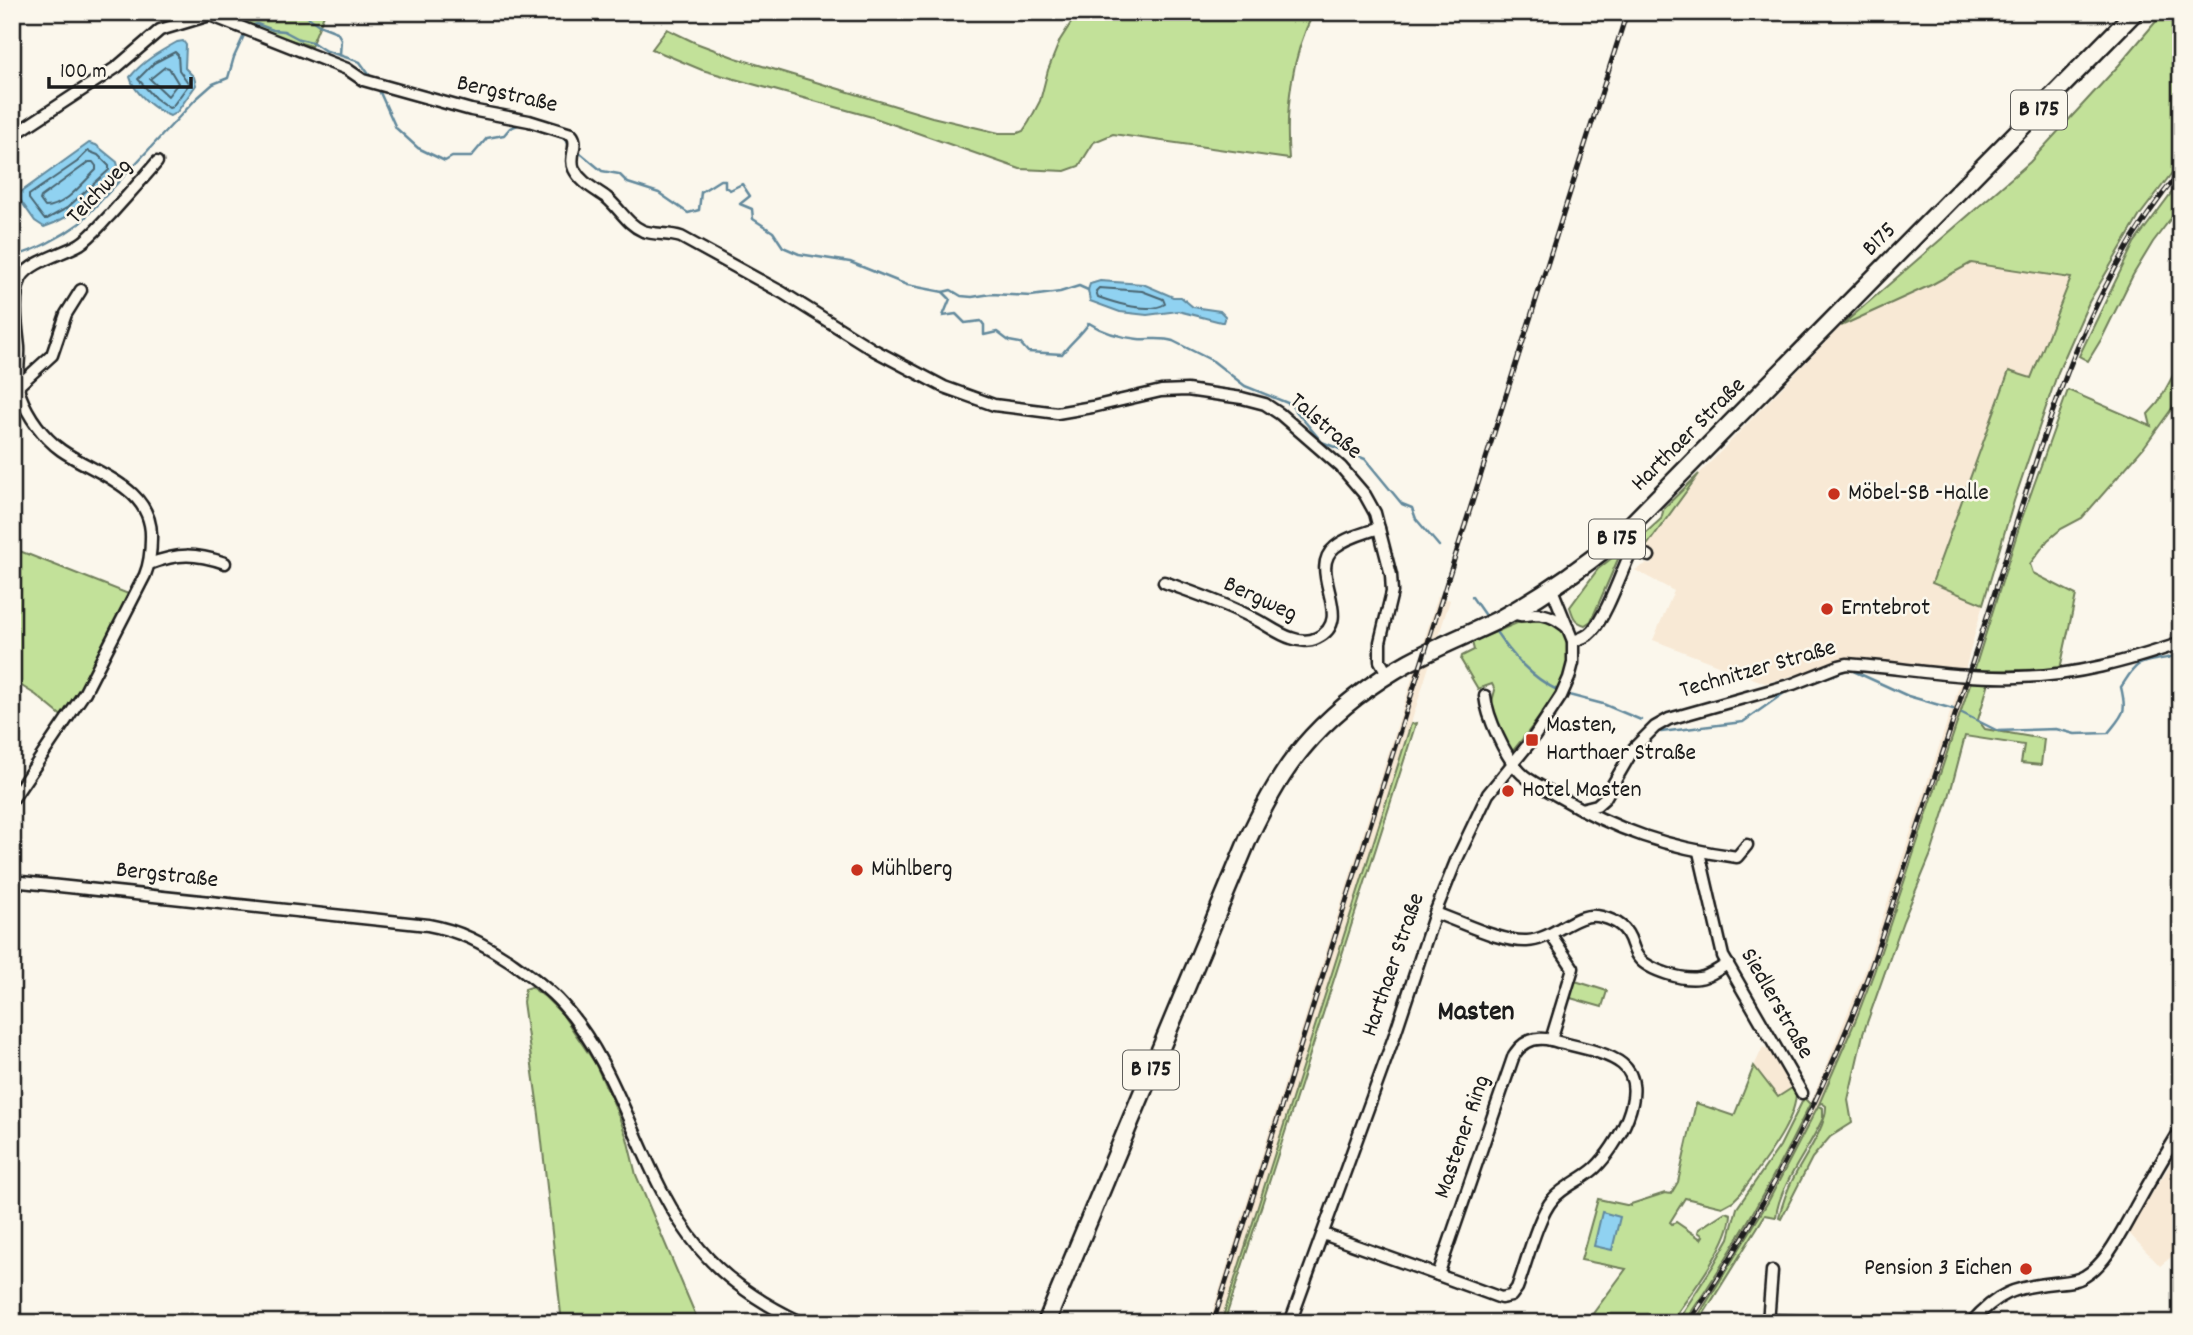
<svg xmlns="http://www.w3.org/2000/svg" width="2193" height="1335" viewBox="0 0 2193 1335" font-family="Dekko,sans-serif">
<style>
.built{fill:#f8e9d5}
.green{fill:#c2e199;stroke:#6f7e5a;stroke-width:2}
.water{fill:#90d2f1;stroke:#62899c;stroke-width:2}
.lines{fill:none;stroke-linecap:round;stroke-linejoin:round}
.shore{stroke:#4a6571;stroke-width:2}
.stream{stroke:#62899c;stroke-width:2.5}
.minor-casing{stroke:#1c1c1c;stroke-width:15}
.primary-casing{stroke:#1c1c1c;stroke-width:21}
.minor{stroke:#fbf7ec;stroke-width:10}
.primary{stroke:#fbf7ec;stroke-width:16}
.rail-casing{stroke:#1c1c1c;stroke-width:5}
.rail{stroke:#fbf7ec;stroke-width:2.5;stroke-dasharray:8;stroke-linecap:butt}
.poi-dot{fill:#c8321e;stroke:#fbf7ec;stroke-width:2.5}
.labels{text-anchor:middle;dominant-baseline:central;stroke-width:5;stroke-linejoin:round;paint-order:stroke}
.shield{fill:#fbf7ec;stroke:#5f5e5a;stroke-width:2}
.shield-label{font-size:23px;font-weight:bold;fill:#1c1c1c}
.street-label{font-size:24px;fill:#1c1c1c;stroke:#fbf7ec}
.poi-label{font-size:24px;fill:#1c1c1c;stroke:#fbf7ec;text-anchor:start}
.quarter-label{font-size:28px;font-weight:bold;fill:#1c1c1c;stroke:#fbf7ec}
</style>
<rect width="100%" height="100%" fill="#fbf7ec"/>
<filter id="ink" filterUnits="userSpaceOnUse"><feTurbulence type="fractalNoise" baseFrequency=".0143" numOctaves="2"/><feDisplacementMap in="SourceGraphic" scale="14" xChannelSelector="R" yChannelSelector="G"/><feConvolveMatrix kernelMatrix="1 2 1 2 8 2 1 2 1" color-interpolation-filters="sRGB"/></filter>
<g filter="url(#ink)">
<g class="built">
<path d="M1971 263 2071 278 2031 378 2009 372 1932 583 1983 604 1965 670 1974 671 1874 971 1856 1019 1819 1104 1769 1202 1725 1275 1694 1323H1684L1719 1271 1762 1198 1813 1098 1865 970 1964 671 1850 660 1765 683 1653 640 1674 591 1635 570 1646 564 1651 565 1655 553 1645 548 1699 474 1841 326 1931 285Z"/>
<path d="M1438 596 1450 600 1221 1323H1209Z"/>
<path d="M1763 1047 1774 1052 1795 1086 1778 1097 1754 1066Z"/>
<path d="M2181 1147V1249L2160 1266 2128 1232Z"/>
</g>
<g class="green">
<path d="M217 12H325L311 46 250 28Z"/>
<path d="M1078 12H1314C1291 56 1285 110 1289 159L1113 134 1094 142 1079 166 1065 171 1020 169 872 117 702 70 652 49 667 29 696 43 736 58 932 117 999 133H1018L1023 131 1029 122 1040 101 1048 70 1060 40Z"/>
<path d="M2164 12H2181V161L2140 215 2089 302 2058 372 2014 501 1983 604 1932 583 2009 371 2031 378 2071 278 1971 263 1931 285 1841 326 2030 162 2119 65Z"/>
<path d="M2181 180V205L2153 242 2133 275 2102 338 2088 361 2079 356 2134 243Z"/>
<path d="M2181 361V396L2144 447 2082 518 2061 529 2048 540 2030 564 2033 573 2076 595 2060 669 1974 671 2021 521 2068 390 2151 426 2148 414 2158 403Z"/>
<path d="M1699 474 1645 548 1637 545 1628 549 1661 519 1664 508Z"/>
<path d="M12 548 131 595 77 699 64 718 36 695 12 680Z"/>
<path d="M1622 550 1591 621 1585 625C1574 622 1573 616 1570 607L1598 569Z"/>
<path d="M1534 618C1615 631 1536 723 1511 753L1490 709 1495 690 1492 684 1478 689 1461 660 1462 656 1474 650 1472 642 1517 623Z"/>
<path d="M1971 681 1989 682 1978 720 1985 729 2044 739 2041 765 2021 763 2024 745 1965 736 1949 797 1931 854 1903 921 1863 1034 1848 1100 1852 1123 1830 1137 1812 1158 1781 1219 1779 1218C1782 1204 1787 1190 1794 1177 1803 1159 1827 1126 1826 1106L1822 1103 1819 1104 1856 1019 1874 972Z"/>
<path d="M1416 723 1224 1323H1221L1411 724Z"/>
<path d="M1572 980 1607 991 1602 1007 1567 997Z"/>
<path d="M531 987 545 997 562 1014 595 1063 614 1104 627 1138 636 1175 699 1323H562L539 1115 523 1002 525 989Z"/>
<path d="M1754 1066 1778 1097 1795 1086C1803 1116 1758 1168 1741 1193L1733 1201 1722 1207 1685 1198 1670 1222 1672 1224 1676 1222 1701 1239 1703 1236 1698 1232 1699 1229 1725 1212 1731 1214C1730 1245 1688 1297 1670 1323H1586L1626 1269 1581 1260 1598 1199 1631 1206V1204L1665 1193 1671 1194 1678 1182 1696 1103 1734 1116Z"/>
<path d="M1804 1098 1810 1104C1773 1180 1732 1253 1684 1323H1676L1713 1266 1729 1238 1737 1208 1780 1146Z"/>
<path d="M1818 1106 1823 1108V1118C1810 1148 1779 1185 1776 1217L1765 1215 1698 1323H1694L1768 1202Z"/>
</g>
<g class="water">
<path d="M183 41 186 45 185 68 194 77 196 85 177 112 170 116C155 110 134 93 130 77 143 61 159 52 177 42Z"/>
<path d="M89 143 96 145 117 162 119 170C99 192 73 218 44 227L35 221 18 197 21 192Z"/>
<path d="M1100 281 1143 284 1173 297H1181L1193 307 1220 311 1225 316 1223 322H1221L1178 311 1147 315 1120 312 1090 301 1088 290 1090 284Z"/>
<path d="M1602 1212 1620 1217 1612 1250 1594 1246Z"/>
</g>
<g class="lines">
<g class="shore">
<path d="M175 52 178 55 179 70 189 84 172 107 169 108 155 98 138 79 154 63Z"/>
<path d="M165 67 169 68 178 83 168 96 150 79Z"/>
<path d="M88 151 98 155 109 166V170L67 208 47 219H44L29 199V195L77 162Z"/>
<path d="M89 162H93L96 166V170C83 183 64 207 45 207L40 200 41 197Z"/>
<path d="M1099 288 1142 291 1163 299 1165 304C1149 314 1115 303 1098 297L1096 291Z"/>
</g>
<g class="stream">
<path d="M301 12 319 25 337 32 341 39 340 55"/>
<path d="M250 26 257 24 273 30 284 31 299 39 312 42 324 50 360 62 373 80"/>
<path d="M378 88 396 128 418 148 445 161 452 157H471L487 138 504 135 510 128 523 123"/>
<path d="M542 130 563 138 570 145"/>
<path d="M578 151 602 171 619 174 628 183 659 193 688 213 699 210 701 192 720 180H725V187L730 190 742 184 750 196 740 204 752 209 753 219 773 232 783 247 799 254 850 262 907 285 943 292 950 299 943 316 956 314 965 323 981 321 984 325V335L997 332 1009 341 1020 343 1028 352 1062 354C1071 342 1081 335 1089 323 1104 333 1119 337 1138 339 1149 340 1162 337 1173 341L1213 361 1245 386 1290 404 1322 442 1365 459 1402 504 1412 508 1416 519 1439 546"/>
<path d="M12 257C35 251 61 237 80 223L196 99 213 84 228 78 234 57 246 31"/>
<path d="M943 292 951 290 961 296 972 297 991 294 1031 296 1060 292 1079 286 1088 290"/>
<path d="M1472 597 1486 617"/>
<path d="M1494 629C1512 655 1530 677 1559 691"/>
<path d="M1565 694 1603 704 1641 720"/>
<path d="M1962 713 1998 731 2056 729 2075 734 2108 733C2124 713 2127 713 2121 687 2126 680 2131 670 2138 665 2151 657 2168 662 2181 652"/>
<path d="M1661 732 1743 722 1784 693 1849 669 1908 696 1953 709"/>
</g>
<g class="minor-casing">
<g id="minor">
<path d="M12 136 117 67 160 30 210 15 347 69 363 80 471 110 529 121 571 134C580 143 568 157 574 169 581 183 595 189 607 198 620 209 627 224 643 231 655 235 669 233 681 237L783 293 874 350 944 387 994 405 1057 413 1092 407 1161 391 1187 390 1242 398 1265 404 1280 414 1341 467 1365 495 1375 513 1391 575 1392 592 1380 642V661L1388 675"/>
<path d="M18 386 52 355 66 314 81 290"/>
<path d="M149 564C179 553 194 553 225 563"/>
<path d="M1164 582C1194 593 1225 603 1253 618 1266 624 1278 634 1291 638 1299 641 1309 642 1317 638 1357 619 1305 571 1335 547 1347 537 1365 533 1379 528"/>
<path d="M1511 612C1521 617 1525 615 1535 614 1549 614 1558 620 1568 628"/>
<path d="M1573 641C1580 639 1587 637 1592 631 1606 616 1620 576 1629 556L1637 552 1649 556"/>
<path d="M1485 696C1487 717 1505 756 1520 772 1529 782 1545 788 1556 795 1615 830 1669 848 1737 857L1747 845"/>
<path d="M12 800 85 692 145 575C150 563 151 551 151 538 153 487 95 474 61 450 43 437 28 416 20 395 15 379 20 363 19 347 17 328 12 296 21 278 29 262 65 253 80 244 92 236 101 224 111 214 126 197 142 180 157 162"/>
<path d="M1581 809 1597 805 1605 798 1634 748 1655 727 1669 719 1793 684 1839 666 1847 664C1904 668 1961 679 2018 677 2075 676 2128 661 2181 643"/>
<path d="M1699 852 1723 956 1802 1093"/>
<path d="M12 881 428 925C461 931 482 943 510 961 528 974 548 988 563 1005 625 1074 639 1177 700 1249 728 1282 764 1305 803 1323"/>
<path d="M1435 913C1462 922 1499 942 1527 941 1554 940 1576 909 1602 917 1618 921 1627 928 1632 944 1634 949 1635 954 1639 958 1648 970 1684 981 1699 978 1709 977 1718 969 1728 964"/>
<path d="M1323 1234 1438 1275 1514 1055C1523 1041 1535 1036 1551 1040L1573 968 1551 935"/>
<path d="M1438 1275 1501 1298 1511 1296 1517 1288C1526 1265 1537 1217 1553 1199 1564 1186 1582 1180 1595 1168 1616 1148 1652 1088 1622 1064 1606 1051 1572 1046 1551 1040"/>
<path d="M1768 1320 1832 1323"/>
<path d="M1290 1323 1394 1037 1435 913 1456 861 1488 794 1532 740 1561 696 1569 678 1573 663V641L1552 589"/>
<path d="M1768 1323 1772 1271"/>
<path d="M1971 1323C1997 1293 2015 1287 2054 1283 2064 1282 2076 1282 2085 1276 2108 1262 2122 1230 2135 1208 2150 1181 2165 1155 2181 1129"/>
</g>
</g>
<g class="primary-casing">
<path id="primary" d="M1046 1323 1249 837C1266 801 1285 766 1312 737 1339 708 1373 682 1409 662 1437 647 1467 635 1496 621 1539 598 1578 571 1616 540L2135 12"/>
</g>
<use href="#minor" class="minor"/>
<use href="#primary" class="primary"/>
<g class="rail-casing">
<g id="rail">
<path d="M1213 1323 1627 12"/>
<path d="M1688 1323C1764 1213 1823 1095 1870 971 1911 848 1952 727 1991 604 2038 457 2079 291 2181 171"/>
</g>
</g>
<use href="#rail" class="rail"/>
</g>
</g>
<g class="poi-dot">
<circle cx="1834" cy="494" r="7"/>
<circle cx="1827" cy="609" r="7"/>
<rect x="1525" y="733" width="14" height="14" rx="3.5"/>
<circle cx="1508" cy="791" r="7"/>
<circle cx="857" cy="870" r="7"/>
<circle cx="2026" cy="1269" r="7"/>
</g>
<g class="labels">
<g class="shield">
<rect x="2011" y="90.5" width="56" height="39" rx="5"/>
<rect x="1589" y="519.5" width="56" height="39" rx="5"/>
<rect x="1123" y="1050.5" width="56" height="39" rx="5"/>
</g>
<g class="shield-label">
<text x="2039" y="110">B 175</text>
<text x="1617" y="539">B 175</text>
<text x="1151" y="1070">B 175</text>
</g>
<g class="street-label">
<text transform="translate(507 95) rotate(13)">Bergstraße</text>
<text transform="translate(100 192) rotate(-46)">Teichweg</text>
<text transform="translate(1880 240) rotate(-45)">B175</text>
<text transform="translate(1325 427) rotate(41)">Talstraße</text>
<text transform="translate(1689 435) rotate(-45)">Harthaer Straße</text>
<text transform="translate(1260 600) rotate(25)">Bergweg</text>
<text transform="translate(1758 670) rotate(-16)">Technitzer Straße</text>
<text transform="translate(167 876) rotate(6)">Bergstraße</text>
<text transform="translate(1394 965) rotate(-71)">Harthaer Straße</text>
<text transform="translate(1776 1004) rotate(60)">Siedlerstraße</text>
<text transform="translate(1463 1137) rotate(-71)">Mastener Ring</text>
</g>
<g class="poi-label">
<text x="1848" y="494">Möbel-SB -Halle</text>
<text x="1841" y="609">Erntebrot</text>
<text x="1546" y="726">Masten,<tspan x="1546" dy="28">Harthaer Straße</tspan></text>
<text x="1522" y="791">Hotel Masten</text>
<text x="871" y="870">Mühlberg</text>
<text x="2012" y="1269" text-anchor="end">Pension 3 Eichen</text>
</g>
<g class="quarter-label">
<text x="1476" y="1014">Masten</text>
</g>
</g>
<rect width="2193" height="1335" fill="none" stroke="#fbf7ec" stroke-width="42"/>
<rect x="21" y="21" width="2151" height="1293" fill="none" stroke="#1c1c1c" stroke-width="2.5" filter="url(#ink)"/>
<path d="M49 77v10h142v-10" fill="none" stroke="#1c1c1c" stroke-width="3.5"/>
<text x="60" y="77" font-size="21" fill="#1c1c1c" stroke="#fbf7ec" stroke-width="5" paint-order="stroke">100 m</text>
</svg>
